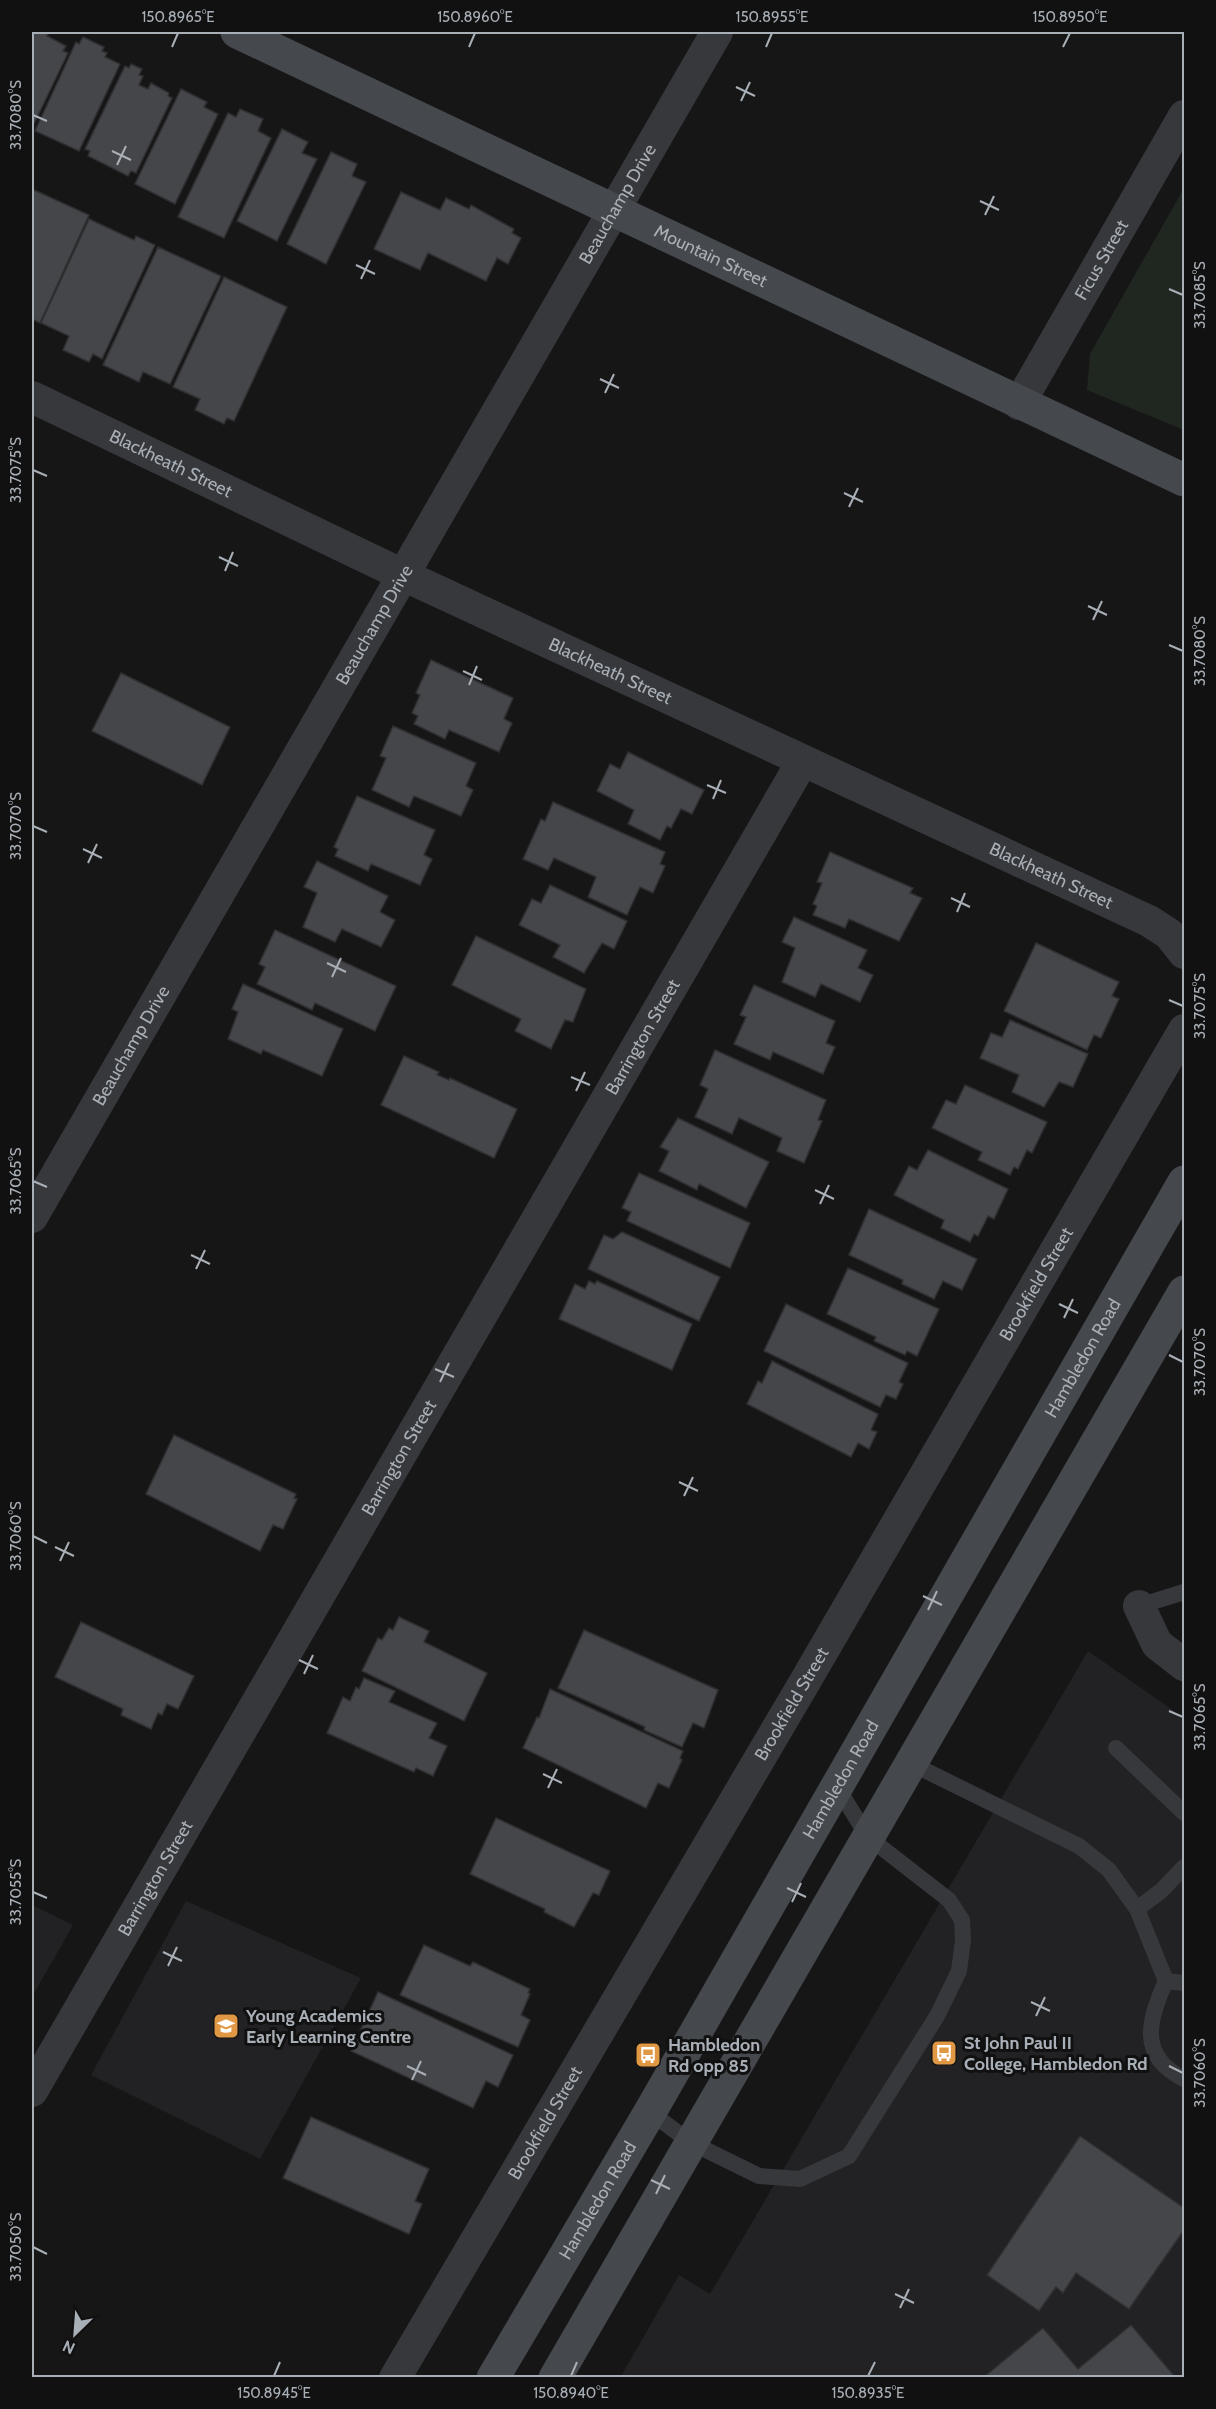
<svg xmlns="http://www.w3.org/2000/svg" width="1216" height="2409" viewBox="0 0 1216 2409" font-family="Cabin,sans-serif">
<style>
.built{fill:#222224}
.green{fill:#202720}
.building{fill:#45464a;stroke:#303033;stroke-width:1.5}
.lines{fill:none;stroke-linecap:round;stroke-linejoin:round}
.lane{stroke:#37383c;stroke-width:16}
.street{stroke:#37383c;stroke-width:32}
.secondary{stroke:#45484c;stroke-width:33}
.ticks{fill:none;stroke:#a9afb6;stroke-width:2}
.labels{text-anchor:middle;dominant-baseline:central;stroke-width:6;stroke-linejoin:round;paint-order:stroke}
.street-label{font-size:18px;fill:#a9afb6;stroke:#111112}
.poi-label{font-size:18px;font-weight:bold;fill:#a9afb6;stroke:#111112;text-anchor:start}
.neatline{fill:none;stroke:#a9afb6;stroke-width:2}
.ticks-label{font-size:15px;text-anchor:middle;fill:#a9afb6}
</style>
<rect width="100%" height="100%" fill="#161617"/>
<g class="built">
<path d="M1088 1651 1184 1718V2377L620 2378 679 2275 710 2294Z"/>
<path d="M186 1901 361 1978 260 2159 91 2075Z"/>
<path d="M32 1905 73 1925 32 1997Z"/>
</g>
<path class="green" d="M1184 188V430L1087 390 1090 354Z"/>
<g class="building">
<path d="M32 32H49L47 36 66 46 63 51 68 53 32 128Z"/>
<path d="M83 37 104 47 102 51 107 53 105 57 120 64 79 151 35 131 76 42 79 44Z"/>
<path d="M131 64 142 69 139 75 143 76 139 85 148 89 151 83 169 93 168 96 172 98 136 173 131 171 128 176 88 156 90 151 85 149 125 66 129 68Z"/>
<path d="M181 89 207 102 204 107 218 114 175 204 135 184Z"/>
<path d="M240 109 263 119 258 131 271 138 224 238 178 217 228 113 236 117Z"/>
<path d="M282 129 308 142 302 153 317 159 277 241 237 221Z"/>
<path d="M331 152 357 164 352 176 366 182 326 264 287 244Z"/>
<path d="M32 189 89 215 40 323 32 319Z"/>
<path d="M401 192 440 210 446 198 469 209 471 205 514 229 512 233 521 238 508 264 497 258 486 281 428 253 420 270 374 249Z"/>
<path d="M89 219 134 240 136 236 155 245 102 359 93 354 89 362 63 350 69 336 41 323Z"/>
<path d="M158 247 221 276 170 384 143 372 139 382 103 365Z"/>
<path d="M224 277 287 307 234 421 227 418 224 424 195 410 200 399 173 387Z"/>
<path d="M431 660 513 698 504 719 512 723 499 752 449 730 445 739 414 724 418 716 412 713 420 695 416 693Z"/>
<path d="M121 673 230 727 202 785 92 731Z"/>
<path d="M393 726 476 763 466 786 473 790 461 816 414 796 409 807 372 790 386 758 380 756Z"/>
<path d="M628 752 704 790 692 814 681 809 671 828 667 826 660 840 628 824 634 810 597 791 610 764 620 769Z"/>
<path d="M357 796 435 830 424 855 432 859 420 885 371 864 368 871 335 856 338 849 334 847Z"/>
<path d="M553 802 665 852 660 864 665 866 653 893 640 887 627 915 588 897 596 877 554 858 548 870 523 859 541 819 545 821Z"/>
<path d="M830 852 913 888 910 893 922 898 899 941 849 919 845 928 813 915 817 906 813 904 822 883 817 882Z"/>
<path d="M317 861 388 896 380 912 395 920 381 947 342 929 335 942 303 927 317 893 304 887Z"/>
<path d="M550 885 627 921 614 949 602 943 584 973 553 957 560 945 519 925 532 899 541 903Z"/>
<path d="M794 917 867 950 858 968 873 975 860 1002 821 984 815 997 782 982 795 948 782 942Z"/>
<path d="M275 930 396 986 375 1031 315 1003 312 1010 257 984 265 967 259 964Z"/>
<path d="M476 936 586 989 573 1022 565 1020 551 1049 515 1031 521 1019 452 985Z"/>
<path d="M1036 943 1119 982 1112 996 1119 999 1101 1038 1094 1035 1087 1050 1004 1011Z"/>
<path d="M243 984 343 1029 322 1076 263 1050 261 1054 228 1039 238 1012 232 1009Z"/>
<path d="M754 985 835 1021 826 1043 835 1047 823 1074 773 1052 770 1060 734 1044 746 1017 740 1015Z"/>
<path d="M1010 1020 1088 1054 1073 1087 1059 1082 1044 1107 1012 1092 1019 1075 980 1058 991 1033 1002 1037Z"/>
<path d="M715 1050 826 1100 818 1120 822 1121 804 1163 777 1151 782 1138 739 1118 732 1134 695 1117 708 1089 700 1085Z"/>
<path d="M404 1056 439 1072 437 1075 449 1080 450 1078 517 1109 494 1158 381 1105Z"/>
<path d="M965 1085 1047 1122 1032 1153 1027 1150 1018 1169 1014 1167 1010 1175 978 1160 982 1152 932 1128 946 1100 956 1104Z"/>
<path d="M678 1118 769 1162 746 1208 699 1184 697 1190 659 1171 669 1151 660 1147Z"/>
<path d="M928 1150 1008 1189 994 1219 988 1216 978 1236 974 1234 970 1242 941 1228 944 1220 894 1195 909 1166 917 1170Z"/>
<path d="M639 1173 750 1223 730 1268 627 1221 631 1212 622 1208Z"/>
<path d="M869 1209 977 1259 962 1290 943 1281 934 1299 902 1284 903 1280 849 1255Z"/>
<path d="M622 1232 720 1277 699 1321 588 1269 604 1235 613 1239Z"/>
<path d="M848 1268 939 1309 917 1356 907 1351 905 1355 874 1341 876 1337 827 1314Z"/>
<path d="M589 1281 595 1284 597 1281 692 1324 672 1370 559 1319 575 1284 585 1289Z"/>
<path d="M786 1304 908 1363 899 1382 903 1384 896 1399 886 1395 880 1407 764 1351Z"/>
<path d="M772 1361 878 1414 871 1430 877 1432 869 1449 858 1443 851 1457 747 1404 758 1381 762 1383Z"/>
<path d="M174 1435 296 1494 294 1498 297 1499 283 1529 273 1525 260 1551 146 1494Z"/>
<path d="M399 1617 429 1631 424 1642 487 1673 464 1721 362 1671 378 1638 382 1640 389 1628 393 1630Z"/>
<path d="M81 1622 194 1676 178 1709 167 1704 162 1715 158 1713 151 1729 121 1715 123 1709 55 1677Z"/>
<path d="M584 1630 718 1690 704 1728 693 1723 682 1747 644 1730 645 1727 558 1688Z"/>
<path d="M364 1678 395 1691 389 1702 437 1723 429 1738 447 1746 433 1776 416 1768 414 1772 327 1733 343 1697 350 1701 356 1687 359 1689Z"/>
<path d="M550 1689 683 1751 680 1758 682 1760 669 1788 658 1783 646 1808 523 1748 537 1717 539 1718Z"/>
<path d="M496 1818 610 1871 599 1895 593 1893 574 1927 544 1912 545 1909 470 1874Z"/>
<path d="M424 1945 470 1966 473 1962 530 1989 528 1993 530 1994 521 2015 530 2020 518 2047 400 1995Z"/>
<path d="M378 1992 513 2055 498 2087 486 2081 473 2108 351 2051Z"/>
<path d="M311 2117 429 2169 415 2201 422 2204 409 2234 283 2178Z"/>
<path d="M1080 2136 1184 2208V2230L1129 2309 1076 2273 1063 2293 1056 2287 1039 2311 987 2275Z"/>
<path d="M1131 2325 1176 2378 984 2377 1043 2328 1078 2369Z"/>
</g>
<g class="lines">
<g class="lane">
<path d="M1139 1606 1184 1592"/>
<path d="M1116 1748 1184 1813"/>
<path d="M910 1763 1079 1846 1109 1870 1137 1909 1166 1981C1148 2020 1138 2056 1184 2079"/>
<path d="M1137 1909 1161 1891 1184 1867"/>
<path d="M1166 1981 1184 1983"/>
<path d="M650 2112 690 2142 759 2176 800 2179 849 2156 937 2016 959 1971 963 1940 962 1920 949 1900 868 1837 837 1787"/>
</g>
<g class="street">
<path id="s1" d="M32 397 403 575 1149 921 1169 934 1184 953"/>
<path id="s2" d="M1019 404 1184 116"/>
<path id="s3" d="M32 1217 717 32"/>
<path d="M1139 1606 1157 1644 1184 1665"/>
<path id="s4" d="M32 2091 802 762"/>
<path id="s5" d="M395 2378 803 1685 1184 1030"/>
</g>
<g class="secondary">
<path id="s6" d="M237 32 1184 480"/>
<path id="s7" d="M493 2378 650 2112 1184 1182"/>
<path d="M555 2378 1184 1292"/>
</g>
</g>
<path class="ticks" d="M172 47 178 33M469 47 475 33M766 47 772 33M1063 47 1070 33M736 87 755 96M741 101 750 82M33 115 47 121M112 151 131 160M117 165 126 146M980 201 999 210M985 215 994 196M356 265 375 274M361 279 370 260M1169 289 1183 295M600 379 619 388M605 393 614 374M33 470 47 476M844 493 863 502M849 507 858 488M219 557 238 566M225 571 233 552M1088 606 1107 615M1093 620 1102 601M1169 645 1183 651M463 671 482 680M469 685 477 666M707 785 726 793M713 799 721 780M33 826 47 832M83 849 102 858M88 863 97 844M951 898 970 907M957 912 965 893M327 963 346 972M332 977 341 958M1169 1000 1183 1006M571 1077 590 1085M576 1091 585 1072M33 1181 47 1187M815 1190 834 1199M820 1204 829 1185M191 1255 210 1264M196 1269 205 1250M1059 1304 1078 1313M1064 1318 1073 1299M1169 1355 1183 1362M435 1369 454 1377M440 1382 449 1363M679 1482 698 1491M684 1496 693 1477M33 1536 47 1543M55 1547 74 1556M60 1561 69 1542M923 1596 942 1605M928 1610 937 1591M299 1660 318 1669M304 1674 313 1655M1169 1711 1183 1717M543 1774 562 1783M548 1788 557 1769M787 1888 806 1897M33 1892 47 1898M792 1902 801 1883M163 1952 182 1961M168 1966 177 1947M1031 2002 1050 2011M1036 2016 1045 1997M407 2066 426 2075M1169 2066 1183 2073M412 2080 421 2061M651 2180 670 2189M656 2194 665 2175M33 2247 47 2254M895 2294 914 2303M900 2308 909 2289M274 2376 280 2362M571 2376 577 2362M868 2376 875 2362"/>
<defs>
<g id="school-square" transform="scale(1.35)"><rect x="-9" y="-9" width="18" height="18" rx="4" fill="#e09845" stroke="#111112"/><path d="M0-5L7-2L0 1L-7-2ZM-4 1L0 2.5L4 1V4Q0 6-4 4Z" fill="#fff"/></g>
<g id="bus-square" transform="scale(1.35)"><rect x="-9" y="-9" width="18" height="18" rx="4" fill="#e09845" stroke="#111112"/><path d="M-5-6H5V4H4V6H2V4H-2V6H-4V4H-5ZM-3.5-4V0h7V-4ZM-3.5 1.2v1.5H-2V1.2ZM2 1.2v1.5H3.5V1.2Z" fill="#fff"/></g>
</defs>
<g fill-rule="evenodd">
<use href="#school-square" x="226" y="2026"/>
<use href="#bus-square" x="944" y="2053"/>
<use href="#bus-square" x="648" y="2055"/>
</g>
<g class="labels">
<g class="street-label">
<text stroke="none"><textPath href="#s3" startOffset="1170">Beauchamp Drive</textPath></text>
<text stroke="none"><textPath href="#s6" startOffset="524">Mountain Street</textPath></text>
<text stroke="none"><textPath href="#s2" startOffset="166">Ficus Street</textPath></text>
<text stroke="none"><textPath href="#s1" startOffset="154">Blackheath Street</textPath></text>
<text stroke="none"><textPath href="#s3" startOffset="684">Beauchamp Drive</textPath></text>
<text stroke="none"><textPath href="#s1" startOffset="640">Blackheath Street</textPath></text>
<text stroke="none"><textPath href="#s1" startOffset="1126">Blackheath Street</textPath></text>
<text stroke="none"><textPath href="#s4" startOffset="1218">Barrington Street</textPath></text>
<text stroke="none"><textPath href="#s3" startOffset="198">Beauchamp Drive</textPath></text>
<text stroke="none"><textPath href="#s5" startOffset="1268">Brookfield Street</textPath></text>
<text stroke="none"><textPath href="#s7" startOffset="1178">Hambledon Road</textPath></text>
<text stroke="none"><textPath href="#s4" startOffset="732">Barrington Street</textPath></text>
<text stroke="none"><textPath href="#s5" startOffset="782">Brookfield Street</textPath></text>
<text stroke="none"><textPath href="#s7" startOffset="692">Hambledon Road</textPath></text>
<text stroke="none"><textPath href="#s4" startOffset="246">Barrington Street</textPath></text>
<text stroke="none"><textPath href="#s5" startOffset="296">Brookfield Street</textPath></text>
<text stroke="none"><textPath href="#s7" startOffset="206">Hambledon Road</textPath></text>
</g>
<g class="poi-label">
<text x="246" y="2016">Young Academics<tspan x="246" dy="21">Early Learning Centre</tspan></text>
<text x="964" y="2043">St John Paul II<tspan x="964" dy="21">College, Hambledon Rd</tspan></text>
<text x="668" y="2045">Hambledon<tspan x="668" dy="21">Rd opp 85</tspan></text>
</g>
</g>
<rect width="1216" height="2409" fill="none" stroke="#111112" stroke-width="66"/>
<g transform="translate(75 2334) rotate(205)" stroke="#111112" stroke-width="4.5" paint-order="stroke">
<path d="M0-4.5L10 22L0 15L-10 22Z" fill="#a9afb6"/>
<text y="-9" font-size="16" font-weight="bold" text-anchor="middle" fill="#a9afb6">N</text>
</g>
<rect x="33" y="33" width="1150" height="2343" class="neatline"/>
<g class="ticks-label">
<text x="178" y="22">150.8965°E</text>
<text x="475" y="22">150.8960°E</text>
<text x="772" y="22">150.8955°E</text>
<text x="1070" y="22">150.8950°E</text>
<text transform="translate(16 115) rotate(-90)" y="5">33.7080°S</text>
<text transform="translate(1200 295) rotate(-90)" y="5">33.7085°S</text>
<text transform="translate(16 470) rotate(-90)" y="5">33.7075°S</text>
<text transform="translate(1200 651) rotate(-90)" y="5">33.7080°S</text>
<text transform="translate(16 826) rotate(-90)" y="5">33.7070°S</text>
<text transform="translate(1200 1006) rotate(-90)" y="5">33.7075°S</text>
<text transform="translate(16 1181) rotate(-90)" y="5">33.7065°S</text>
<text transform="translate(1200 1362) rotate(-90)" y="5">33.7070°S</text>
<text transform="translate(16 1536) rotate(-90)" y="5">33.7060°S</text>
<text transform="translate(1200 1717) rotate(-90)" y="5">33.7065°S</text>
<text transform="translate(16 1892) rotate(-90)" y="5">33.7055°S</text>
<text transform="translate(1200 2073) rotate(-90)" y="5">33.7060°S</text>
<text transform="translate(16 2247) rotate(-90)" y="5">33.7050°S</text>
<text x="274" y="2398">150.8945°E</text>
<text x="571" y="2398">150.8940°E</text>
<text x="868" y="2398">150.8935°E</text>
</g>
</svg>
